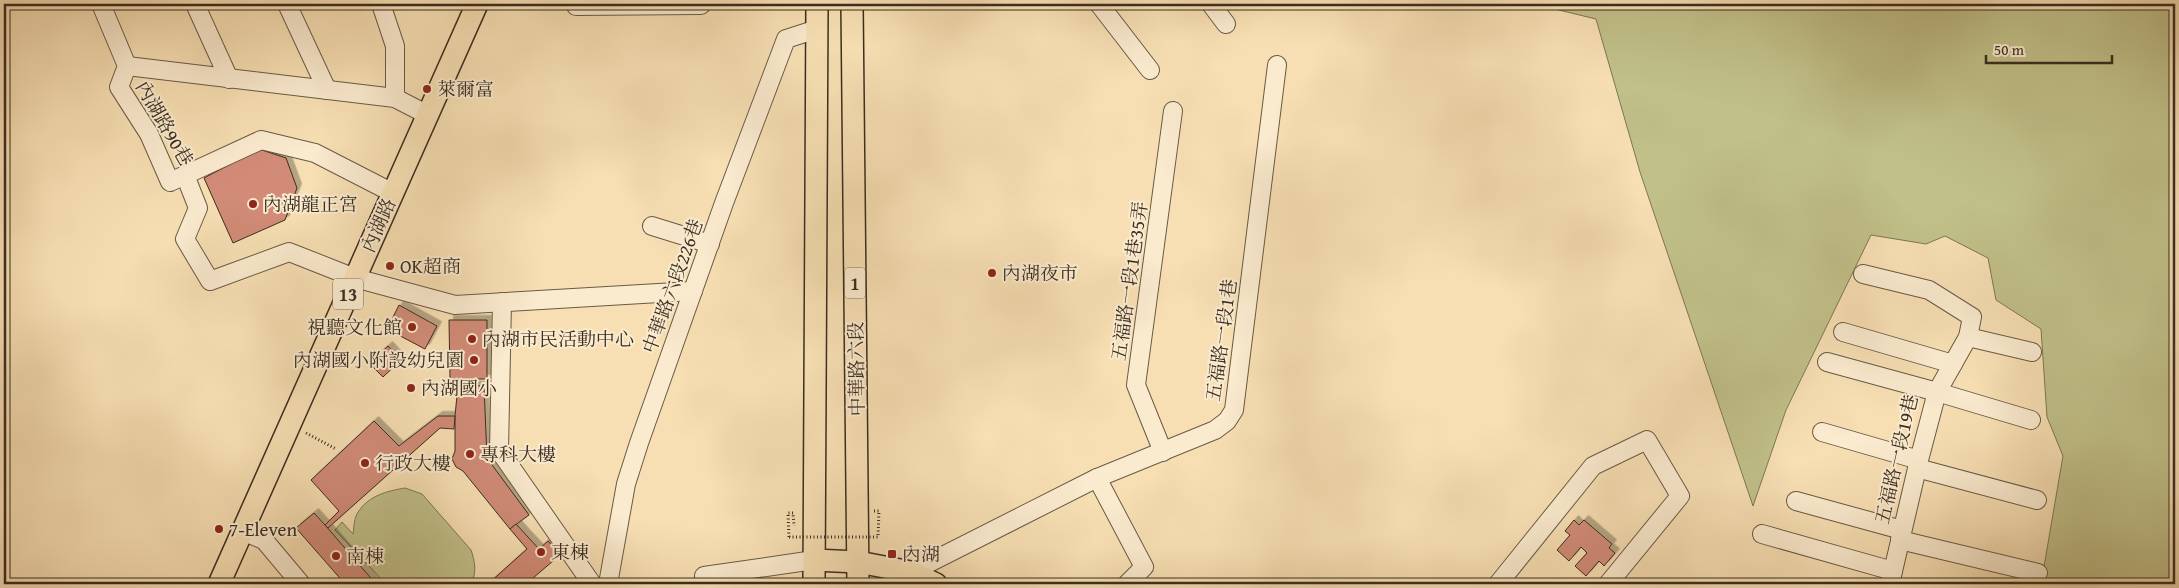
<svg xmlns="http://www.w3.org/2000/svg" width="2179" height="588" viewBox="0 0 2179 588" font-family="'Gentium Book Plus','Noto Serif TC',serif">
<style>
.green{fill:#c1c089;stroke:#7e7655}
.building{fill:#d18b77;stroke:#3a2d21;filter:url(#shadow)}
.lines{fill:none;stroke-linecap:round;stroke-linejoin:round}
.minor-casing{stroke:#695a46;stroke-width:20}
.major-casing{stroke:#3a2d21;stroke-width:24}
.path{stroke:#3a2d21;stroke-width:3;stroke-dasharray:1 2.5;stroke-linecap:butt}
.minor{stroke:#faeace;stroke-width:18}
.major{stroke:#f7dfb3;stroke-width:21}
.path-bridge{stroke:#3a2d21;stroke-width:3;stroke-dasharray:1 2.5;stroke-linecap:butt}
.poi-dot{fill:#8f2418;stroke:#faeace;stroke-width:2}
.labels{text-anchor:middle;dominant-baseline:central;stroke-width:4;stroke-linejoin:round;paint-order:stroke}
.shield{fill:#faeace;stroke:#746655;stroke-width:1}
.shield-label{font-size:18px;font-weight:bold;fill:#3a2d21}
.poi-label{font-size:19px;fill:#3a2d21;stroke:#faeace;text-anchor:start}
.street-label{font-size:19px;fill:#3a2d21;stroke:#faeace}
</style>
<defs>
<filter id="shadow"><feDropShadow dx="4.5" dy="-4.5" stdDeviation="0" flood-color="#0004"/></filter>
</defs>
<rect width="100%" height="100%" fill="#f7dfb3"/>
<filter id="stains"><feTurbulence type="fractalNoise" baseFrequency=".004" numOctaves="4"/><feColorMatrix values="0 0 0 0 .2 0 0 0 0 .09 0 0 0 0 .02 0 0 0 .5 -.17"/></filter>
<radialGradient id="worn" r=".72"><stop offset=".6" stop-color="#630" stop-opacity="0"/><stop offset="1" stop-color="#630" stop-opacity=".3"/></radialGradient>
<g class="green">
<path d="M1534 4H2175V574L2170 584H2041L2063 456 2047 417 2041 329 1996 300 1988 258 1945 236 1926 244 1871 235 1786 410 1753 506 1640 172 1596 19Z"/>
<path d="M405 488 422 494 471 550C475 561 477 573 471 584H386L335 530 342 522 353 534C354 528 354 519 357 514 367 496 387 491 405 488Z"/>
</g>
<g class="building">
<path d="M259 149 286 158 297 188 285 220 233 243 204 178Z"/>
<path d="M399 305 437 326 425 349 387 329Z"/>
<path d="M449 320H487V379H450Z"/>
<path d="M388 346 401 360 383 377 369 363Z"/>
<path d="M458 385 484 386 487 458 529 515 510 529 463 471 456 467 452 459 455 451V416Z"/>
<path d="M438 416H455L454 429 440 428 328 528 325 525 339 511 311 480 374 421 399 446Z"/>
<path d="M314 513 325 525 376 584H345L296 528Z"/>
<path d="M1574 520 1579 525 1584 520 1612 544 1609 548 1615 553 1604 566 1599 561 1586 576 1575 566 1587 553 1581 547 1569 561 1557 550 1570 535 1565 531Z"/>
<path d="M516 524 539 549 548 541 560 555 526 584H488L527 549 510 529Z"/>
</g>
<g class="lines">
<g class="minor-casing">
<g id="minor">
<path d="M101 4 127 66 119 87 149 134 170 182 261 140 315 153 393 193"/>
<path d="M195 4 229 79"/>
<path d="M287 4 327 90"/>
<path d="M381 4 395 46V98"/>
<path d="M1099 4 1150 70"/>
<path d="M1211 4 1226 24"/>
<path d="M576 6 701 5V4"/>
<path d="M127 66 395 98 428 115"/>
<path d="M185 175 198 208 185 239 210 281 289 252 355 278 455 305 693 291"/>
<path d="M652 226 710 244"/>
<path d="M1863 274 1929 290 1972 317 1968 337 1937 392 2031 420"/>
<path d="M502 302 499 450 592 584"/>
<path d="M1843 332 1953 364"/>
<path d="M1968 337 2032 352"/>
<path d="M1827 362 1937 392 1919 460 1890 584"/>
<path d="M1822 432 1919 460"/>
<path d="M1163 452 1136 385 1173 111"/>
<path d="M1917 468 2037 500"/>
<path d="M1097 478 1144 567 1127 584"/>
<path d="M1796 501 1902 530"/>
<path d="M242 531 264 540 301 584"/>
<path d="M1762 534 1893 571"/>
<path d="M1900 540 2038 573"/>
<path d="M911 572 1097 478 1215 430 1227 421 1234 410 1277 65"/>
<path d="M704 576 814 560"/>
<path d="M608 584 626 484 639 443 724 203 786 39 817 29"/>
<path d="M1498 584 1593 466 1647 440 1680 496 1608 584"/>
</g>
</g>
<g class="major-casing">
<g id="major">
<path d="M852 4 858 584"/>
<path d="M814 560 858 562 911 572 936 584"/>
<path d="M219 584 477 4"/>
<path d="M814 584 817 4"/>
</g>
</g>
<g class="path">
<path d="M306 433 336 449"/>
<path d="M874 511H879L878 537"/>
<path d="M789 537 788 513H793L794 526"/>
</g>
<use href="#minor" class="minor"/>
<use href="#major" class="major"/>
<path class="path-bridge" d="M789 537H878"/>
</g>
<g class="poi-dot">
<circle cx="427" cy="89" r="5"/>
<circle cx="253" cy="204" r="5"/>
<circle cx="390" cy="266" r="5"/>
<circle cx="992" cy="273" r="5"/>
<circle cx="412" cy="327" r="5"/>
<circle cx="472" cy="339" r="5"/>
<circle cx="474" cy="360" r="5"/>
<circle cx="411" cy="388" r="5"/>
<circle cx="470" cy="454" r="5"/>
<circle cx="365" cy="463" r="5"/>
<circle cx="219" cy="529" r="5"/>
<circle cx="541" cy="552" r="5"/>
<rect x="887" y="549" width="10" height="10" rx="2.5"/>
<circle cx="336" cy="556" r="5"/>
</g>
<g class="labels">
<g class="shield">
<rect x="845" y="267.5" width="20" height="31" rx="4"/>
<rect x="333" y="278.5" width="30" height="31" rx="4"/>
</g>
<g class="shield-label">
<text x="855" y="283">1</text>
<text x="348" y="294">13</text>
</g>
<g class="poi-label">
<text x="437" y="89">萊爾富</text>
<text x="263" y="204">內湖龍正宮</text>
<text x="400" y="266">OK超商</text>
<text x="1002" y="273">內湖夜市</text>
<text x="402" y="327" text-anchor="end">視聽文化館</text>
<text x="482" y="339">內湖市民活動中心</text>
<text x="464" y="360" text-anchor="end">內湖國小附設幼兒園</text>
<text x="421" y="388">內湖國小</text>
<text x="480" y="454">專科大樓</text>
<text x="375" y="463">行政大樓</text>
<text x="229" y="529">7-Eleven</text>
<text x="551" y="552">東棟</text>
<text x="902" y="554">內湖</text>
<text x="346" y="556">南棟</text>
</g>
<g class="street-label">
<text transform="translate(165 123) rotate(60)">內湖路90巷</text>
<text transform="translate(378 225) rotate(-66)">內湖路</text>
<text transform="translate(1129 281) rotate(-82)">五福路一段1巷35弄</text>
<text transform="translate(672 286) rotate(-70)">中華路六段226巷</text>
<text transform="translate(1221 340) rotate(-82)">五福路一段1巷</text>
<text transform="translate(856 369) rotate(-91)">中華路六段</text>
<text transform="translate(1896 459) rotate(-77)">五福路一段19巷</text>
</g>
</g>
<rect width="2179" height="588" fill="none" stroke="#f7dfb3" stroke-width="20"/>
<rect x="5" y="5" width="2169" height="578" fill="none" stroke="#3a2d21" stroke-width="2.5"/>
<rect x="10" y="10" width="2159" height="568" fill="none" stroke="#3a2d21"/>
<path d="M1986 55v8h126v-8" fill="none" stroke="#3a2d21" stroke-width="2.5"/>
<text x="1994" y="55" font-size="15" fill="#3a2d21" stroke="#faeace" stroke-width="4" paint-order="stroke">50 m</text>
<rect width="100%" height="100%" filter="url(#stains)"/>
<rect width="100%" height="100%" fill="url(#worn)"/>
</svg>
